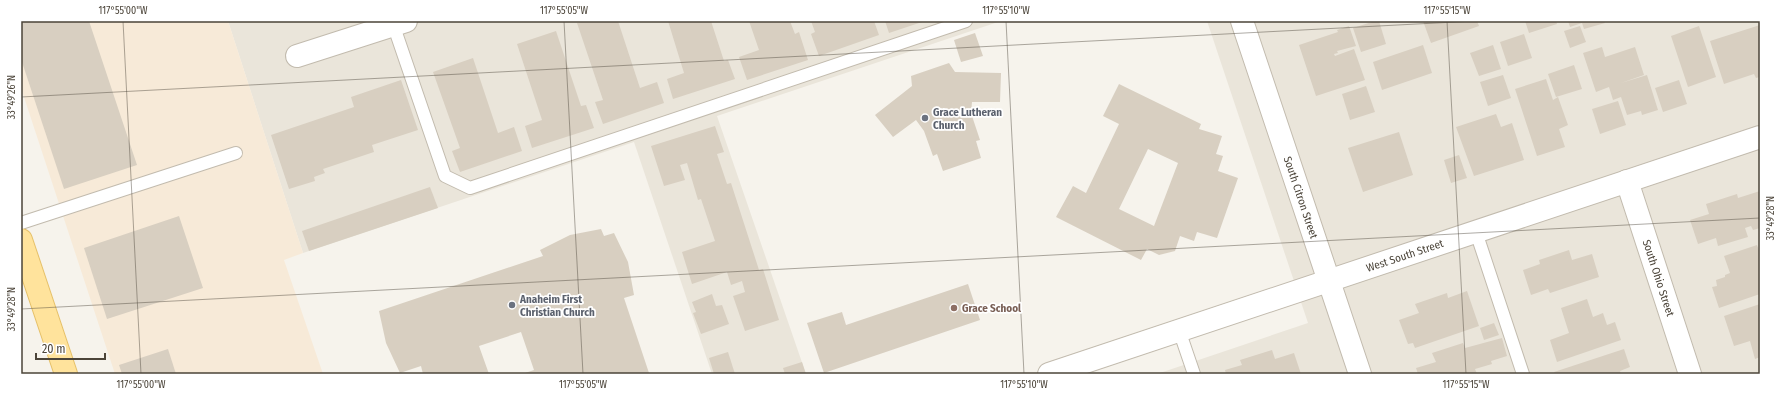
<svg xmlns="http://www.w3.org/2000/svg" width="1781" height="395" viewBox="0 0 1781 395" font-family="'Fira Sans Condensed',sans-serif">
<style>
.residential{fill:#eae5da}
.commercial{fill:#f7ead8}
.building{fill:#d8cfc1;fill-rule:evenodd}
.lines{fill:none;stroke-linecap:round;stroke-linejoin:round}
.service-casing{stroke:#c2bbae;stroke-width:14}
.minor-casing{stroke:#c2bbae;stroke-width:24}
.tertiary-casing{stroke:#c2bbae;stroke-width:24}
.primary-casing{stroke:#e6c16a;stroke-width:24}
.service{stroke:#fff;stroke-width:12}
.minor{stroke:#fff;stroke-width:22}
.tertiary{stroke:#fff;stroke-width:22}
.primary{stroke:#ffe39c;stroke-width:22}
.ticks{fill:none;stroke:#4b4439;stroke-width:1;stroke-opacity:0.45}
.worship-dot{fill:#6b7280;stroke:#fff;stroke-width:1.5}
.education-dot{fill:#8d6e63;stroke:#fff;stroke-width:1.5}
.labels{text-anchor:middle;dominant-baseline:central;stroke-width:3.5;stroke-linejoin:round;paint-order:stroke}
.worship-label{font-size:11px;font-weight:bold;fill:#5b616d;stroke:#fff;text-anchor:start}
.street-label{font-size:11px;fill:#4b4439;stroke:#fff}
.education-label{font-size:11px;font-weight:bold;fill:#785e54;stroke:#fff;text-anchor:start}
.neatline{fill:none;stroke:#4b4439;stroke-width:1.5}
.ticks-label{font-size:10px;text-anchor:middle;fill:#4b4439}
</style>
<rect width="100%" height="100%" fill="#f6f3ec"/>
<g class="residential">
<path d="M228 21H1001L717 116 806 374H712L634 142 303 253Z"/>
<path d="M1207 21H1760V374H1157L1308 323Z"/>
</g>
<path class="commercial" d="M21 21H228L303 253 284 260 323 374H115L21 88Z"/>
<g class="building">
<path d="M21 21H89L137 165 64 189 21 59Z"/>
<path d="M585 21H618L640 88 657 82 664 103 603 124 595 102 603 100 577 23Z"/>
<path d="M668 21H711L724 61 728 60 735 79 673 99 667 79 684 73Z"/>
<path d="M749 21H790L795 34 799 32 808 60 747 80 739 57 759 50Z"/>
<path d="M811 21H874L879 35 819 56 811 34 815 32Z"/>
<path d="M885 21H925L889 33Z"/>
<path d="M1375 21H1379L1386 44 1361 52 1353 28Z"/>
<path d="M1423 21H1477L1479 26 1431 43Z"/>
<path d="M1525 21H1556L1557 24 1529 33Z"/>
<path d="M1568 21H1604L1605 23 1584 29 1582 23 1570 27Z"/>
<path d="M1760 25V77L1756 78 1754 74 1724 84 1710 41Z"/>
<path d="M1349 26 1356 46 1337 51 1338 53 1334 54 1335 56 1354 49 1365 80 1316 96 1299 45 1338 32 1337 30Z"/>
<path d="M1580 26 1586 42 1570 48 1564 31Z"/>
<path d="M1699 26 1716 77 1688 87 1671 36Z"/>
<path d="M556 31 581 106 586 105 594 128 532 148 525 126 542 120 517 44Z"/>
<path d="M975 33 983 56 961 62 954 40Z"/>
<path d="M1524 34 1532 58 1508 66 1500 42Z"/>
<path d="M1423 45 1432 73 1382 90 1373 62Z"/>
<path d="M1493 45 1501 69 1479 76 1470 53Z"/>
<path d="M1602 47 1605 57 1635 47 1644 75 1621 83 1647 75 1658 110 1642 115 1641 111 1627 115 1621 97 1613 100 1609 87 1596 92 1583 53Z"/>
<path d="M473 58 498 133 514 127 522 151 460 172 452 151 460 148 433 72Z"/>
<path d="M949 63 955 72 1001 73 1000 102H972L971 113 980 140 976 141 981 158 943 171 937 154 933 156 924 131 916 120 893 137 875 115 912 86 911 76Z"/>
<path d="M1574 65 1582 89 1556 97 1548 74Z"/>
<path d="M1503 75 1511 98 1488 106 1480 82Z"/>
<path d="M1546 79 1553 100 1558 97 1568 125 1559 129 1565 147 1537 156 1515 89Z"/>
<path d="M401 80 418 130 372 145 374 152 323 169 325 173 314 177 315 181 289 189 271 135 354 107 351 97Z"/>
<path d="M1679 80 1687 104 1663 112 1655 88Z"/>
<path d="M1119 84 1201 124 1199 129 1222 136 1216 154 1223 156 1218 171 1238 178 1217 238 1197 232 1194 241 1180 236 1175 251 1159 255 1147 249 1141 260 1056 217 1073 186 1086 193 1119 124 1103 116ZM1148 149 1178 163 1154 226 1119 209Z"/>
<path d="M1366 86 1375 112 1350 120 1342 94Z"/>
<path d="M1618 101 1626 125 1600 134 1592 109Z"/>
<path d="M1496 114 1501 127 1512 123 1524 160 1474 176 1456 127Z"/>
<path d="M715 126 724 152 717 154 727 184 731 183 759 270 763 269 779 320 745 331 733 296 745 292 742 281 731 285 727 272 692 284 682 252 715 241 701 199 698 200 687 163 680 165 685 180 664 186 651 146Z"/>
<path d="M1399 132 1413 175 1363 192 1348 148Z"/>
<path d="M1459 155 1467 178 1451 183 1444 160Z"/>
<path d="M430 187 438 208 309 251 302 231Z"/>
<path d="M1760 191V228L1753 230 1751 226 1745 228 1748 237 1718 246 1716 238 1698 244 1690 220 1709 214 1706 204 1737 194 1738 198Z"/>
<path d="M179 216 203 288 107 319 84 248Z"/>
<path d="M601 229 604 236 614 233 628 262 634 295 624 298 649 373 522 374 534 370 521 332 479 346 489 374H423L421 366 400 373 386 343 379 311 543 256 540 250 570 235Z"/>
<path d="M1757 245 1760 253V294L1719 308 1712 287 1717 286 1716 280 1725 277V275L1730 273 1724 256Z"/>
<path d="M1569 250 1572 260 1592 254 1599 277 1550 293 1548 289 1531 295 1523 270 1540 264 1539 260Z"/>
<path d="M968 284 980 320 824 373 807 323 842 312 846 325Z"/>
<path d="M1467 291 1479 326 1415 348 1413 343 1408 344 1399 320 1419 313 1415 304 1447 293 1448 298Z"/>
<path d="M712 294 716 306 722 305 729 324 701 334 693 313 696 312 692 302Z"/>
<path d="M1587 299 1593 317 1603 313 1607 325 1615 322 1621 340 1557 362 1550 340 1569 333 1561 308Z"/>
<path d="M1760 304V357L1755 359 1750 341 1734 346 1724 316Z"/>
<path d="M1494 323 1499 335 1484 340 1480 328Z"/>
<path d="M1502 338 1507 356 1491 361 1492 364 1475 369 1477 374H1418L1416 368 1436 362 1432 353 1463 343 1465 348Z"/>
<path d="M168 349 176 374H122L119 365Z"/>
<path d="M1624 349 1630 367 1620 371 1621 374H1555L1554 372Z"/>
<path d="M1272 350 1275 359 1294 353 1301 374H1226L1225 370 1242 365 1240 360Z"/>
<path d="M728 352 735 374H714L709 358Z"/>
<path d="M802 362 806 374H785L783 368Z"/>
</g>
<g class="lines">
<g class="service-casing">
<g id="service">
<path d="M392 21 445 176 470 188 966 21"/>
<path d="M21 223 236 153"/>
<path d="M1476 232 1523 374"/>
<path d="M1179 330 1194 374"/>
</g>
</g>
<g class="minor-casing">
<g id="minor">
<path d="M297 56 406 21"/>
<path id="s1" d="M1627 181 1690 374"/>
</g>
</g>
<g class="tertiary-casing">
<g id="tertiary">
<path id="s2" d="M1242 21 1360 374"/>
<path id="s3" d="M1049 374 1760 137"/>
</g>
</g>
<g class="primary-casing">
<path id="primary" d="M21 240 66 374"/>
</g>
<use href="#service" class="service"/>
<use href="#minor" class="minor"/>
<use href="#tertiary" class="tertiary"/>
<use href="#primary" class="primary"/>
</g>
<path class="ticks" d="M123 21 141 374M564 21 583 374M1006 21 1024 374M1447 21 1466 374M21 97 1474 21M21 309 1760 218"/>
<g class="worship-dot">
<circle cx="925" cy="118" r="4"/>
<circle cx="512" cy="305" r="4"/>
</g>
<circle class="education-dot" cx="954" cy="308" r="4"/>
<g class="labels">
<g class="worship-label">
<text x="933" y="112">Grace Lutheran<tspan x="933" dy="13">Church</tspan></text>
<text x="520" y="299">Anaheim First<tspan x="520" dy="13">Christian Church</tspan></text>
</g>
<g class="street-label">
<text stroke="none"><textPath href="#s2" startOffset="186">South Citron Street</textPath></text>
<text stroke="none"><textPath href="#s3" startOffset="375">West South Street</textPath></text>
<text stroke="none"><textPath href="#s1" startOffset="102">South Ohio Street</textPath></text>
</g>
<g class="education-label">
<text x="962" y="308">Grace School</text>
</g>
</g>
<rect width="1781" height="395" fill="none" stroke="#ffffff" stroke-width="44"/>
<path d="M36 353v6h69v-6" fill="none" stroke="#4b4439" stroke-width="2"/>
<text x="42" y="353" font-size="12" fill="#4b4439" stroke="#ffffff" stroke-width="3" paint-order="stroke">20 m</text>
<rect x="22" y="22" width="1737" height="351" class="neatline"/>
<g class="ticks-label">
<text x="123" y="14">117°55'00"W</text>
<text x="564" y="14">117°55'05"W</text>
<text x="1006" y="14">117°55'10"W</text>
<text x="1447" y="14">117°55'15"W</text>
<text transform="translate(11 97) rotate(-90)" y="4">33°49'26"N</text>
<text transform="translate(1770 218) rotate(-90)" y="4">33°49'28"N</text>
<text transform="translate(11 309) rotate(-90)" y="4">33°49'28"N</text>
<text x="141" y="388">117°55'00"W</text>
<text x="583" y="388">117°55'05"W</text>
<text x="1024" y="388">117°55'10"W</text>
<text x="1466" y="388">117°55'15"W</text>
</g>
</svg>
